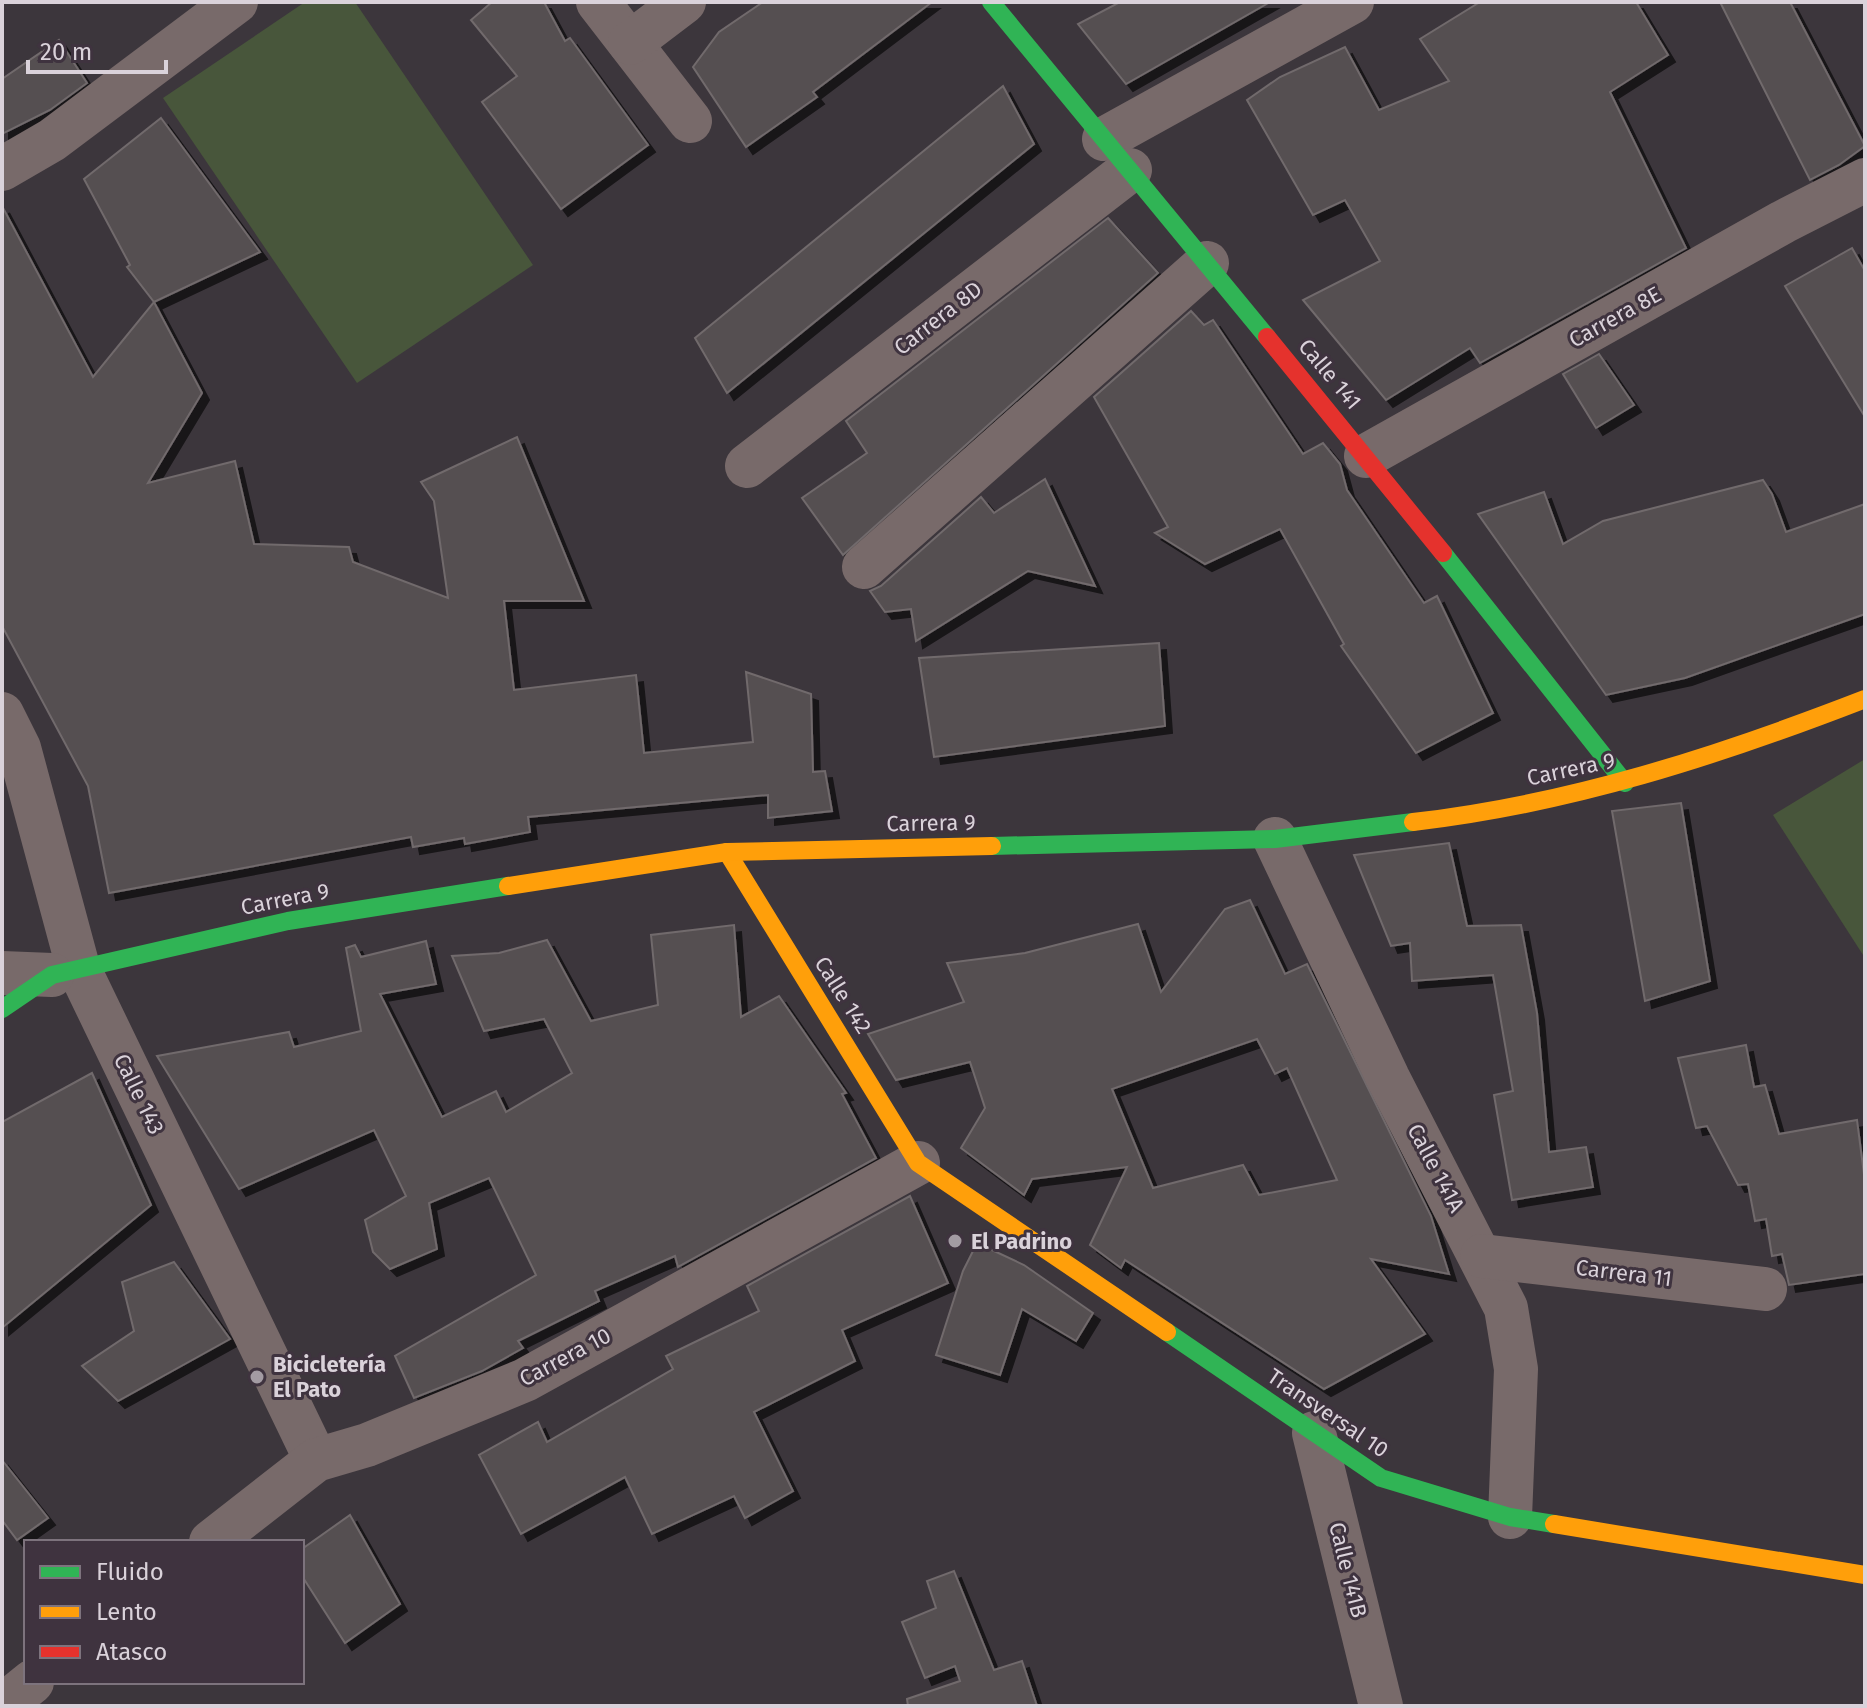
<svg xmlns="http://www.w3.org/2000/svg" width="1867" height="1708" viewBox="0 0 1867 1708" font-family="'Fira Sans',sans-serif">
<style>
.green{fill:#48563b}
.building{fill:#554f51;stroke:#716a6c;stroke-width:2;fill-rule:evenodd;filter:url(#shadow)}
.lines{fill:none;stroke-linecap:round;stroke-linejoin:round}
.street{stroke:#786a6a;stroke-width:44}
.fast{stroke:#30b455;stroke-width:18}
.slow{stroke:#ff9f0a;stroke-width:18}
.jam{stroke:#e5322d;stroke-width:18}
.poi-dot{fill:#a39ba3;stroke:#3f333f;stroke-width:3}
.labels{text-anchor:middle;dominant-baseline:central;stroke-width:6;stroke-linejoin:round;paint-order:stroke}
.street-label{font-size:22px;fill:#dad2da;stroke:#3f333f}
.poi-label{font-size:22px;font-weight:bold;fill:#dad2da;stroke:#3f333f;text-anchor:start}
</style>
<defs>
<filter id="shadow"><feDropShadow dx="7" dy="7" stdDeviation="0" flood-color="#0009"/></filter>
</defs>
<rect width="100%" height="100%" fill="#3c363c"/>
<g class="green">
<path d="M305 2H355L533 265 357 383 163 98Z"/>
<path d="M1865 759V958L1773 815Z"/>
</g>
<g class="building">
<path d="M492 2H544L565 41 570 38 648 145 561 209 482 102 517 76 471 20Z"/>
<path d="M763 2H932L813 92 817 97 746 147 693 67 719 32Z"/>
<path d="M1120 2H1270L1126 84 1078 24Z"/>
<path d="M1480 2H1636L1668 55 1610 92 1686 248 1480 363 1470 348 1386 400 1303 300 1380 261 1345 200 1313 215 1247 100 1280 77 1345 47 1379 110 1449 81 1420 39Z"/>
<path d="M1720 2H1790L1865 146 1839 165 1810 180Z"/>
<path d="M59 40 87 83 50 110 2 134V79Z"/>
<path d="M1003 86 1034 144 727 393 695 338Z"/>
<path d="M161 118 260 252 154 302 127 267 130 265 84 179Z"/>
<path d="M2 206 93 377 154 302 202 393 148 483 235 461 254 544 349 547 353 562 448 598 434 501 421 482 517 437 584 601H504L514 690 636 675 644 753 753 742 746 672 811 694 813 772 825 771 832 811 768 818V795L528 817 530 832 465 844 464 838 413 847 411 837 109 893 88 786 2 626Z"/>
<path d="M1108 218 1158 273 843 555 802 498 867 453 846 421Z"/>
<path d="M1852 248 1865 271V417L1785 286Z"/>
<path d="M1191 311 1204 325 1213 320 1303 454 1323 443 1340 464 1347 490 1424 603 1437 596 1493 713 1416 753 1341 646 1344 644 1280 529 1205 564 1155 533 1168 527 1094 397Z"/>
<path d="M1599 354 1634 405 1596 428 1563 374Z"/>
<path d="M1045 479 1095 586 1028 571 916 641 911 609 885 612 870 591 881 586 981 497 994 513Z"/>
<path d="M1763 480 1772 494 1786 532 1865 504V614L1685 678 1606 695 1478 514 1544 492 1563 544 1603 521Z"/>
<path d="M1159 643 1165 726 934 757 919 658Z"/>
<path d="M1681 803 1710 981 1645 1001 1612 811Z"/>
<path d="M1449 843 1467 926 1521 925 1537 1013 1549 1152 1586 1147 1593 1187 1512 1200 1494 1095 1513 1091 1493 975 1412 981 1410 943 1391 946 1354 855Z"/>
<path d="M1250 900 1285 974 1307 964 1431 1216 1449 1274 1371 1259 1425 1334 1324 1389 1125 1260 1121 1268 1090 1245 1127 1167 1032 1179 1024 1195 961 1148 985 1108 970 1062 896 1080 868 1034 964 1002 947 963 1025 953 1138 924 1161 992 1225 909ZM1257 1039 1275 1074 1287 1068 1337 1180 1259 1195 1243 1165 1153 1188 1112 1089Z"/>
<path d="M734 925 741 1017 779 996 846 1093 842 1094 876 1158 678 1267 675 1256 595 1291 599 1301 518 1341 523 1348 482 1371 414 1398 395 1356 536 1275 489 1178 429 1203 437 1249 390 1269 373 1252 365 1220 406 1196 374 1130 239 1189 157 1056 289 1032 294 1047 361 1031 346 948 355 945 361 957 426 941 436 984 380 994 442 1117 496 1091 506 1112 572 1073 544 1019 484 1031 452 956 499 953 547 940 591 1021 658 1005 651 935Z"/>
<path d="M1746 1045 1754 1087 1765 1085 1779 1134 1857 1120 1865 1182V1274L1789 1285 1782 1254 1772 1256 1766 1219 1755 1221 1748 1184 1738 1185 1707 1126 1696 1128 1678 1058Z"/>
<path d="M92 1073 151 1205 2 1328V1122Z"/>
<path d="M910 1196 948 1283 842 1330 855 1361 754 1412 793 1491 745 1518 734 1496 652 1534 625 1477 521 1534 479 1455 538 1422 547 1442 673 1369 666 1356 759 1311 747 1286Z"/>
<path d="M977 1243 1024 1265 1093 1313 1076 1341 1022 1309 1000 1375 936 1355 963 1271Z"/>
<path d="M174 1262 230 1339 118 1401 82 1366 134 1331 122 1282Z"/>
<path d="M2 1460 48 1518 17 1540 2 1520Z"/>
<path d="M350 1515 400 1604 345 1643 302 1576V1549Z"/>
<path d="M954 1571 994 1670 1022 1661 1037 1706H908L907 1699 960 1681 955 1666 925 1678 902 1622 936 1608 927 1581Z"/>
</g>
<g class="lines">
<g class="street">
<path d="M598 2 690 121"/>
<path d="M630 43 684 2"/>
<path d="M1104 139 1352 2"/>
<path d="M2 169 52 140 236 2"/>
<path d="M1366 456 1783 222 1865 180"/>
<path d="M747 466 1130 170"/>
<path d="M864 567 1207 263"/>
<path d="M2 714 19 748 78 967 316 1460"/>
<path d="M1275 839 1388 1078 1506 1308 1516 1369 1510 1517"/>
<path d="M2 973 52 975"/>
<path d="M1482 1256 1765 1289"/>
<path d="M1314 1433 1381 1706"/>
<path d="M211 1542 316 1460 367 1445 525 1380 918 1163"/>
<path d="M2 1706 32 1682"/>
</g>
<g class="fast">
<path d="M991 2 1267 337"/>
<path d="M1443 553 1625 783"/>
<path d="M992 846 1275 839 1413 822"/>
<path d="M2 1009 52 975 288 921 508 886"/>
<path d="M1167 1332 1381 1478 1510 1517 1554 1524"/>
</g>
<g class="slow">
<path d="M1413 822C1570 804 1718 756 1865 699"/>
<path d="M727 852 918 1163 1167 1332"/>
<path d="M508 886 727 852 992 846"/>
<path d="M1554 1524 1865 1575"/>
</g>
<path class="jam" d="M1267 337 1443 553"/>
</g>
<g class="poi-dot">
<circle cx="955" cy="1241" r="8"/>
<circle cx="257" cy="1377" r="8"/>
</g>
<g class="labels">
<g class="street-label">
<text transform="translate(1615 317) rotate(-29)">Carrera 8E</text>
<text transform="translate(938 318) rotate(-38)">Carrera 8D</text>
<text transform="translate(1330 374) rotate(50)">Calle 141</text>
<text transform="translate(1571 769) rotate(-12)">Carrera 9</text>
<text transform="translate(931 823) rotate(-1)">Carrera 9</text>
<text transform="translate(285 899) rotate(-11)">Carrera 9</text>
<text transform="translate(843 995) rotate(58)">Calle 142</text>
<text transform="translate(139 1094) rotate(64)">Calle 143</text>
<text transform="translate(1436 1168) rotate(62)">Calle 141A</text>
<text transform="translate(1624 1273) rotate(7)">Carrera 11</text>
<text transform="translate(565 1357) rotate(-28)">Carrera 10</text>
<text transform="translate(1328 1413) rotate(34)">Transversal 10</text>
<text transform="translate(1348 1570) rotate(76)">Calle 141B</text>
</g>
<g class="poi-label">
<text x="971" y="1241">El Padrino</text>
<text x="273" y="1364">Bicicletería<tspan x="273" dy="25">El Pato</tspan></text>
</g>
</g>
<rect width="1867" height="1708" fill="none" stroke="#dad2da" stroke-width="8"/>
<rect x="24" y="1540" width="280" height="144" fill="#3f333f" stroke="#7d737d" stroke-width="2"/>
<rect x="40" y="1566" width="40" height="12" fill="#30b455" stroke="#7d737d" stroke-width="2"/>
<text x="96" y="1580" font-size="24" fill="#dad2da">Fluido</text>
<rect x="40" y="1606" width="40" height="12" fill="#ff9f0a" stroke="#7d737d" stroke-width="2"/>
<text x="96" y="1620" font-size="24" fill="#dad2da">Lento</text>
<rect x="40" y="1646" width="40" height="12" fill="#e5322d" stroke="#7d737d" stroke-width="2"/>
<text x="96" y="1660" font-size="24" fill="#dad2da">Atasco</text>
<path d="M28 60v12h138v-12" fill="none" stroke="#dad2da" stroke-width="4"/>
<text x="40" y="60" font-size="24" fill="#dad2da" stroke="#3f333f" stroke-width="6" paint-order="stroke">20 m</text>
</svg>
